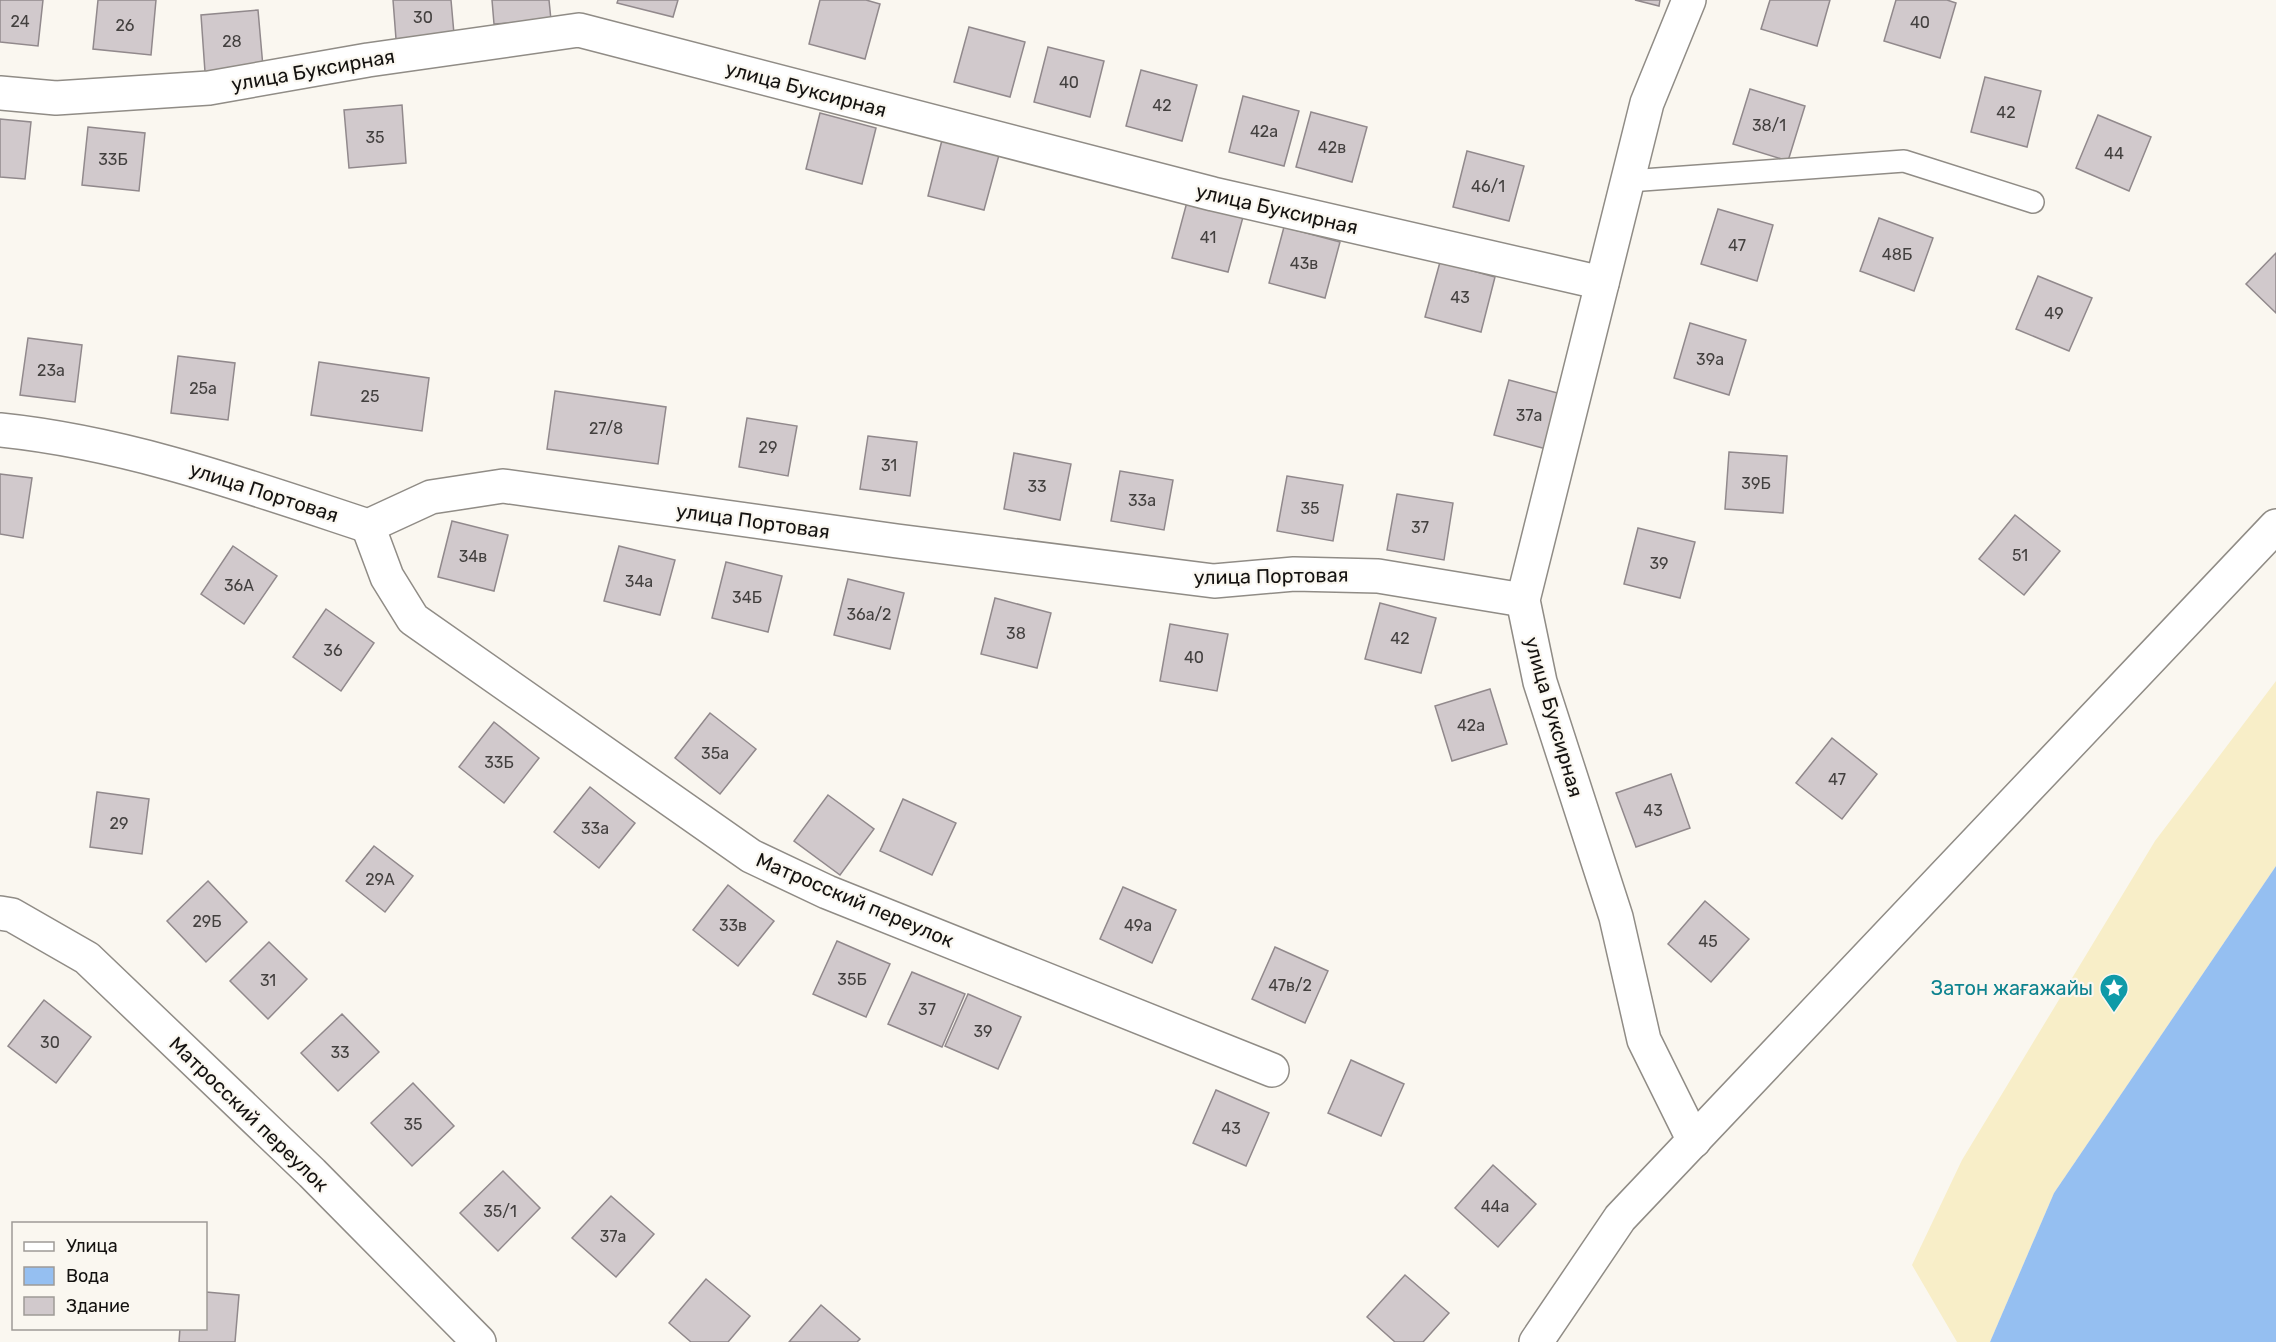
<svg xmlns="http://www.w3.org/2000/svg" width="2276" height="1342" viewBox="0 0 2276 1342" font-family="Rubik,sans-serif">
<style>
.sand{fill:#f8eec8}
.water{fill:#95bff1}
.building{fill:#d1c9cc;stroke:#91898c;stroke-width:1.5}
.lines{fill:none;stroke-linecap:round;stroke-linejoin:round}
.service-casing{stroke:#908c86;stroke-width:24}
.minor-casing{stroke:#908c86;stroke-width:36}
.service{stroke:#fff;stroke-width:21}
.minor{stroke:#fff;stroke-width:33}
.labels{text-anchor:middle;dominant-baseline:central;stroke-width:4.5;stroke-linejoin:round;paint-order:stroke}
.number-label{font-size:16px;fill:#43403f}
.street-label{font-size:20px;fill:#141210;stroke:#faf7f0}
.culture-label{font-size:20px;fill:#0d838f;stroke:#faf7f0;text-anchor:end}
</style>
<rect width="100%" height="100%" fill="#faf7f0"/>
<path class="sand" d="M2276 681V866L2054 1193 1990 1342H1957L1912 1265 1962 1160 2155 841Z"/>
<path class="water" d="M2276 866V1342H1990L2054 1193Z"/>
<g class="building">
<path d="M0 0H43L38 46 0 42Z"/>
<path d="M98 0H156L151 55 93 49Z"/>
<path d="M393 0H451L454 34 396 39Z"/>
<path d="M492 0H549L551 20 494 24Z"/>
<path d="M618 0H678L673 17 617 3Z"/>
<path d="M820 0H866L880 4 865 59 809 44Z"/>
<path d="M1635 0H1660L1659 6Z"/>
<path d="M1770 0H1830L1817 46 1761 29Z"/>
<path d="M1896 0H1947L1956 3 1940 58 1884 41Z"/>
<path d="M258 10 263 67 205 72 201 15Z"/>
<path d="M969 27 1025 42 1010 97 954 82Z"/>
<path d="M1048 47 1104 61 1090 117 1034 102Z"/>
<path d="M1141 70 1197 85 1182 141 1126 126Z"/>
<path d="M1985 77 2041 91 2027 147 1971 132Z"/>
<path d="M1750 89 1805 106 1788 161 1733 144Z"/>
<path d="M1243 96 1299 111 1284 166 1229 152Z"/>
<path d="M402 105 406 163 349 168 344 110Z"/>
<path d="M1311 112 1367 127 1352 182 1296 167Z"/>
<path d="M820 113 876 128 862 184 806 169Z"/>
<path d="M2098 115 2151 137 2129 191 2076 168Z"/>
<path d="M0 119 31 122 25 179 0 177Z"/>
<path d="M88 127 145 133 139 191 82 185Z"/>
<path d="M942 140 999 155 984 210 928 196Z"/>
<path d="M1467 151 1524 166 1509 221 1453 207Z"/>
<path d="M1187 202 1243 217 1228 272 1172 258Z"/>
<path d="M1718 209 1773 225 1757 281 1701 264Z"/>
<path d="M1879 218 1933 238 1914 291 1860 271Z"/>
<path d="M1284 227 1340 242 1325 298 1269 283Z"/>
<path d="M2276 253V313L2246 284Z"/>
<path d="M1440 262 1495 277 1481 332 1425 317Z"/>
<path d="M2038 276 2092 298 2069 351 2016 329Z"/>
<path d="M1690 323 1746 340 1729 395 1674 378Z"/>
<path d="M28 338 82 345 75 402 20 395Z"/>
<path d="M178 356 235 363 228 420 171 413Z"/>
<path d="M319 362 429 378 422 431 311 415Z"/>
<path d="M1509 380 1565 395 1550 450 1494 435Z"/>
<path d="M555 391 666 407 658 464 547 449Z"/>
<path d="M747 418 797 426 788 476 739 467Z"/>
<path d="M868 436 917 442 910 496 860 489Z"/>
<path d="M1729 452 1787 456 1783 513 1725 509Z"/>
<path d="M1014 453 1071 464 1060 520 1004 509Z"/>
<path d="M1120 471 1173 480 1164 530 1111 521Z"/>
<path d="M0 474 32 478 23 538 0 534Z"/>
<path d="M1287 476 1343 485 1333 541 1277 531Z"/>
<path d="M1397 494 1453 503 1444 560 1387 550Z"/>
<path d="M2015 515 2060 551 2024 595 1979 559Z"/>
<path d="M452 521 508 535 494 591 438 577Z"/>
<path d="M1638 528 1695 542 1680 598 1624 584Z"/>
<path d="M233 546 277 576 244 624 201 594Z"/>
<path d="M619 546 675 560 660 615 604 601Z"/>
<path d="M726 562 782 576 768 632 712 618Z"/>
<path d="M848 579 904 593 890 649 834 635Z"/>
<path d="M995 598 1051 613 1037 668 981 654Z"/>
<path d="M1380 603 1436 618 1421 673 1365 659Z"/>
<path d="M326 609 374 643 341 691 293 657Z"/>
<path d="M1170 624 1228 634 1217 691 1160 681Z"/>
<path d="M1490 689 1507 744 1452 761 1435 706Z"/>
<path d="M710 713 756 749 720 794 675 758Z"/>
<path d="M494 722 539 758 504 803 459 767Z"/>
<path d="M1832 738 1877 774 1842 819 1796 783Z"/>
<path d="M1671 774 1690 828 1636 847 1616 793Z"/>
<path d="M590 787 635 823 599 868 554 832Z"/>
<path d="M97 792 149 799 142 854 90 847Z"/>
<path d="M828 795 874 829 840 875 794 841Z"/>
<path d="M903 799 956 823 932 875 880 851Z"/>
<path d="M374 846 413 876 385 912 346 881Z"/>
<path d="M208 881 247 922 206 962 167 921Z"/>
<path d="M728 885 774 921 738 966 693 930Z"/>
<path d="M1123 887 1176 910 1152 963 1100 939Z"/>
<path d="M1705 901 1749 939 1711 982 1668 944Z"/>
<path d="M837 941 890 964 866 1017 813 994Z"/>
<path d="M269 942 307 979 268 1019 230 981Z"/>
<path d="M1275 947 1328 971 1305 1023 1252 999Z"/>
<path d="M912 972 965 994 942 1047 888 1024Z"/>
<path d="M968 994 1021 1017 998 1069 945 1046Z"/>
<path d="M44 1000 91 1037 56 1083 8 1046Z"/>
<path d="M342 1014 379 1052 338 1091 301 1053Z"/>
<path d="M1351 1060 1404 1084 1381 1136 1328 1113Z"/>
<path d="M413 1083 454 1126 412 1166 371 1123Z"/>
<path d="M1216 1090 1269 1113 1246 1166 1193 1143Z"/>
<path d="M1493 1165 1536 1204 1498 1247 1455 1208Z"/>
<path d="M503 1171 540 1208 498 1251 460 1213Z"/>
<path d="M611 1196 654 1234 616 1277 572 1238Z"/>
<path d="M1405 1275 1449 1313 1423 1342H1395L1367 1317Z"/>
<path d="M706 1279 750 1316 728 1342H691L669 1323Z"/>
<path d="M206 1292 239 1295 235 1342H179L180 1328H206Z"/>
<path d="M821 1305 860 1339 857 1342H789Z"/>
</g>
<g class="lines">
<g class="service-casing">
<path id="service" d="M1629 181 1904 161 2033 202"/>
</g>
<g class="minor-casing">
<g id="minor">
<path d="M1689 0 1647 103 1523 600 1540 682 1616 917 1644 1040 1694 1141"/>
<path d="M0 93 56 98 209 88 368 60 579 30 1213 194 1602 283"/>
<path d="M0 430C127 443 247 486 368 526L431 497 503 486 897 541 1214 581 1294 574 1378 576 1523 600"/>
<path d="M368 526 387 577 413 619 751 856 827 892 1272 1070"/>
<path d="M0 913 12 915 87 958 312 1173 479 1342"/>
<path d="M1536 1342 1620 1218 2276 526"/>
</g>
</g>
<use href="#service" class="service"/>
<use href="#minor" class="minor"/>
</g>
<defs>
<g id="sight-pin" transform="scale(1.5)"><path d="M0 17L-7.5 6A9.5 9.5 0 1 1 7.5 6Z" fill="#0f9aa8" stroke="#faf7f0"/><path d="M0-6L1.8-2.2L6-1.7L2.9 1.2L3.7 5.4L0 3.3L-3.7 5.4L-2.9 1.2L-6-1.7L-1.8-2.2Z" fill="#fff"/></g>
</defs>
<g fill-rule="evenodd">
<use href="#sight-pin" x="2114" y="988"/>
</g>
<g class="labels">
<g class="number-label">
<text x="423" y="17">30</text>
<text x="20" y="21">24</text>
<text x="1920" y="22">40</text>
<text x="125" y="25">26</text>
<text x="232" y="41">28</text>
<text x="1069" y="82">40</text>
<text x="1162" y="105">42</text>
<text x="2006" y="112">42</text>
<text x="1769" y="125">38/1</text>
<text x="1264" y="131">42а</text>
<text x="375" y="137">35</text>
<text x="1332" y="147">42в</text>
<text x="2114" y="153">44</text>
<text x="113" y="159">33Б</text>
<text x="1488" y="186">46/1</text>
<text x="1208" y="237">41</text>
<text x="1737" y="245">47</text>
<text x="1897" y="254">48Б</text>
<text x="1304" y="263">43в</text>
<text x="1460" y="297">43</text>
<text x="2054" y="313">49</text>
<text x="1710" y="359">39а</text>
<text x="51" y="370">23а</text>
<text x="203" y="388">25а</text>
<text x="370" y="396">25</text>
<text x="1529" y="415">37а</text>
<text x="606" y="428">27/8</text>
<text x="768" y="447">29</text>
<text x="889" y="465">31</text>
<text x="1756" y="483">39Б</text>
<text x="1037" y="486">33</text>
<text x="1142" y="500">33а</text>
<text x="1310" y="508">35</text>
<text x="1420" y="527">37</text>
<text x="2020" y="555">51</text>
<text x="473" y="556">34в</text>
<text x="1659" y="563">39</text>
<text x="639" y="581">34а</text>
<text x="239" y="585">36А</text>
<text x="747" y="597">34Б</text>
<text x="869" y="614">36а/2</text>
<text x="1016" y="633">38</text>
<text x="1400" y="638">42</text>
<text x="333" y="650">36</text>
<text x="1194" y="657">40</text>
<text x="1471" y="725">42а</text>
<text x="715" y="753">35а</text>
<text x="499" y="762">33Б</text>
<text x="1837" y="779">47</text>
<text x="1653" y="810">43</text>
<text x="119" y="823">29</text>
<text x="595" y="828">33а</text>
<text x="380" y="879">29А</text>
<text x="207" y="921">29Б</text>
<text x="733" y="925">33в</text>
<text x="1138" y="925">49а</text>
<text x="1708" y="941">45</text>
<text x="852" y="979">35Б</text>
<text x="268" y="980">31</text>
<text x="1290" y="985">47в/2</text>
<text x="927" y="1009">37</text>
<text x="983" y="1031">39</text>
<text x="50" y="1042">30</text>
<text x="340" y="1052">33</text>
<text x="413" y="1124">35</text>
<text x="1231" y="1128">43</text>
<text x="1495" y="1206">44а</text>
<text x="500" y="1211">35/1</text>
<text x="613" y="1236">37а</text>
</g>
<g class="street-label">
<text transform="translate(313 70) rotate(-10)">улица Буксирная</text>
<text transform="translate(806 89) rotate(15)">улица Буксирная</text>
<text transform="translate(1277 209) rotate(13)">улица Буксирная</text>
<text transform="translate(264 492) rotate(18)">улица Портовая</text>
<text transform="translate(753 521) rotate(8)">улица Портовая</text>
<text transform="translate(1271 576) rotate(-1)">улица Портовая</text>
<text transform="translate(1554 717) rotate(74)">улица Буксирная</text>
<text transform="translate(855 900) rotate(23)">Матросский переулок</text>
<text transform="translate(249 1114) rotate(44)">Матросский переулок</text>
</g>
<g class="culture-label">
<text x="2093" y="988">Затон жағажайы</text>
</g>
</g>
<rect x="12" y="1222" width="195" height="108" fill="#faf7f0" stroke="#9e9b96" stroke-width="1.5"/>
<rect x="24" y="1242" width="30" height="9" fill="#ffffff" stroke="#9e9b96" stroke-width="1.5"/>
<text x="66" y="1252" font-size="18" fill="#141210">Улица</text>
<rect x="24" y="1267" width="30" height="18" fill="#95bff1" stroke="#9e9b96" stroke-width="1.5"/>
<text x="66" y="1282" font-size="18" fill="#141210">Вода</text>
<rect x="24" y="1297" width="30" height="18" fill="#d1c9cc" stroke="#9e9b96" stroke-width="1.5"/>
<text x="66" y="1312" font-size="18" fill="#141210">Здание</text>
</svg>
